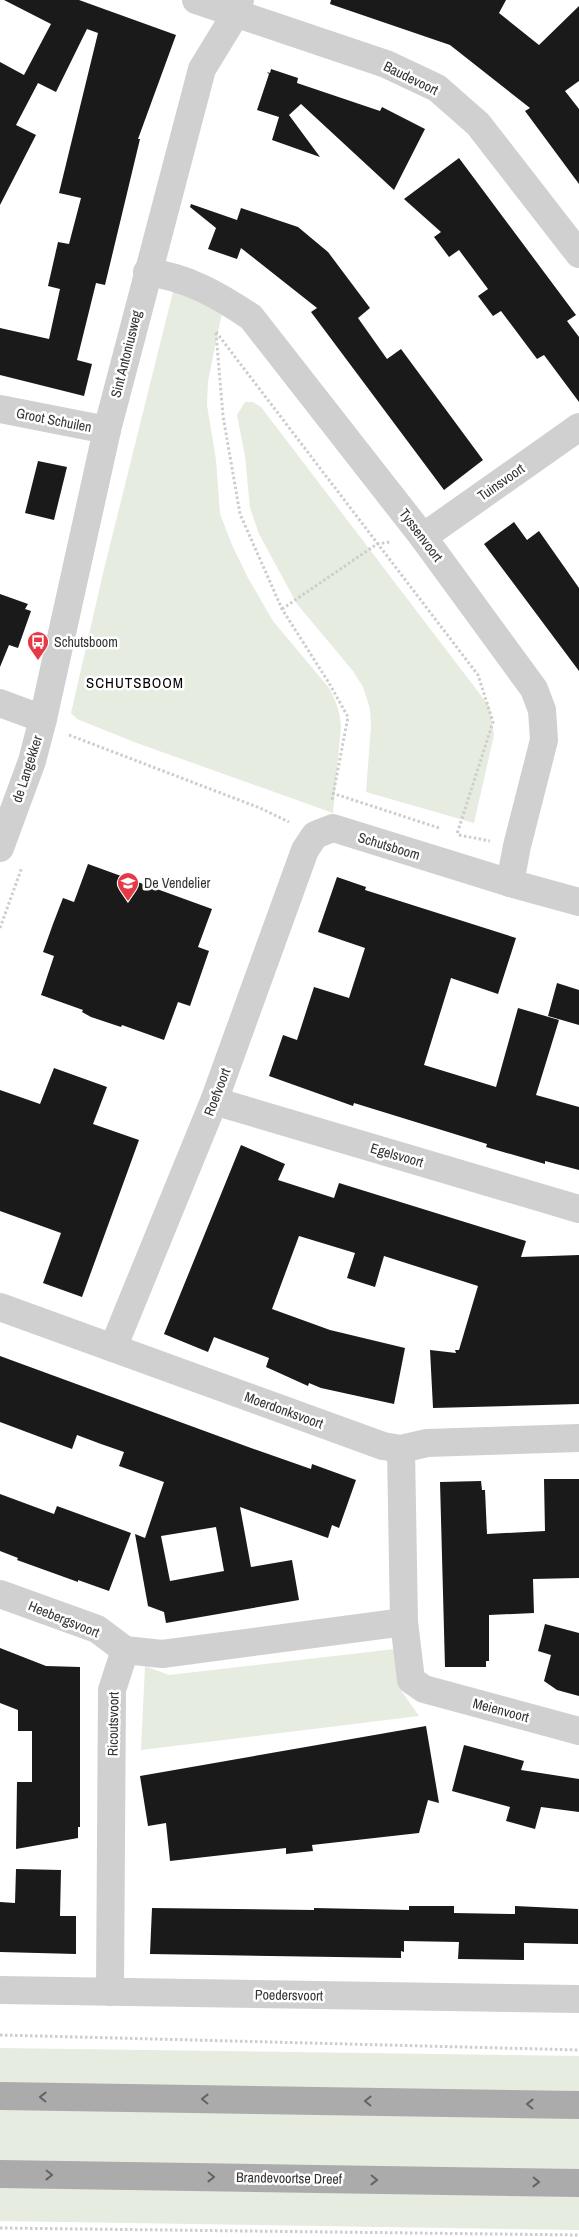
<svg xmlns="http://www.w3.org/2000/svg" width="579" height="2237" viewBox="0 0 579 2237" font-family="'Archivo Narrow',sans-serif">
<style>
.green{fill:#e6ecdf}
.building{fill:#1a1a1a;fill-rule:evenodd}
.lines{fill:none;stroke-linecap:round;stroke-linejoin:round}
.path{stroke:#cdcdcd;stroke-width:3;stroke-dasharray:2.5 2.5;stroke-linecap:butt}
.minor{stroke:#d0d0d0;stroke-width:28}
.major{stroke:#ababab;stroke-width:28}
.oneway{stroke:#636363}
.labels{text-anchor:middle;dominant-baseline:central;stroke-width:5;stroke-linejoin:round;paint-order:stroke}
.street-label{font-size:14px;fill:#333;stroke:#fff}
.poi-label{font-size:14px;fill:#333;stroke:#fff;text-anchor:start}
.neighbourhood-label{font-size:15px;letter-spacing:1px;fill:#000;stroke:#fff}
</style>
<rect width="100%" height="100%" fill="#fff"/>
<g class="green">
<path d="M173 292 223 308 208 381 207 405 216 460 220 514 232 545 248 578 273 621 329 688C336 701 340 712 341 726L333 813 134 742 77 719 71 713 104 569Z"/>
<path d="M245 402H253L261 407 489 706 494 735 474 823 366 792 371 726 370 709 363 687 353 671 297 604 259 534 250 508 245 456 237 415Z"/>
<path d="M395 1649 398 1686 419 1716 141 1750 145 1666 169 1675Z"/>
<path d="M0 2048 579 2056V2097L0 2088Z"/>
<path d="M0 2103 579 2111V2175L0 2166Z"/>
<path d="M0 2180 579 2189V2230L0 2221Z"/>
</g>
<g class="building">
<path d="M4 0H79L176 35 138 139H140L105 285 96 283 77 360 92 364 84 396 0 375V328L49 339 60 289 48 286 58 242 69 244 81 198 59 193 98 33 87 29 56 92 38 83 16 125 36 135 0 205V62L24 75 51 24Z"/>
<path d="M331 0H506L499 13 539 45 579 6V81L565 91 579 109V184L525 111 530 108 450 45 330 4Z"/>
<path d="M271 69 298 78 297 83 380 111 382 107 425 129 394 190 301 104 289 115 320 157 272 140 279 117 257 110 269 74 267 72 270 73Z"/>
<path d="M459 158 576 315 567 321 579 337V402L544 355 537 359 501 311 493 316 478 296 488 289 459 250 449 257 434 237 441 232 404 199Z"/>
<path d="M191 204 237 220 241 208 298 227 328 252 370 308 358 318 387 359 401 349 483 460 444 490 311 312 317 308 241 248 237 259 208 249 216 228 190 207Z"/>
<path d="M38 461 67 467 54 520 25 513Z"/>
<path d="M514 522 527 540 539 531 579 588V671L484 544Z"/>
<path d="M0 594 28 604 25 609 31 611 18 648 9 645 0 667Z"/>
<path d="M88 864 212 909 198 947 209 951 190 1006 178 1002 164 1040 122 1025 121 1027 91 1017 82 1012 83 1010 41 995 54 956 43 952 53 924 63 898 74 902Z"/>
<path d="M337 877 366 887 365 890 516 938 498 994 451 978 424 1065 496 1087 518 1008 559 1020 536 1095 579 1107V1170L545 1161V1164L486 1147 487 1144 354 1103 353 1106 269 1076 283 1035 297 1040 314 987 349 998 365 948 318 932Z"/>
<path d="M557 983 579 990V1025L548 1016Z"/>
<path d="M54 1068 107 1087 93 1124 139 1140 82 1297 43 1283 61 1233 0 1211V1090L40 1104Z"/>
<path d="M241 1145 285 1164 278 1180 334 1198 339 1183 526 1241 521 1257 579 1255V1404L433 1408 430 1350 456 1353 455 1350H459L478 1286 384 1256 375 1287 347 1278 355 1253 299 1236 272 1309 330 1330 405 1348 394 1404 321 1388 309 1383 308 1386 266 1367 269 1358 214 1337 208 1352 164 1334Z"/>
<path d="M0 1356 251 1448 311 1469 312 1464 356 1480 339 1528 332 1525 328 1538 240 1507 251 1567 292 1560 299 1600 166 1623 164 1612 148 1606 135 1534 145 1538 164 1482 119 1466 124 1452 101 1444 77 1435 72 1449 0 1422ZM216 1527 224 1571 170 1581 161 1536Z"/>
<path d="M544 1479H579V1578L533 1579 534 1613 489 1615V1661H486V1667H445L440 1482 481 1481 482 1490H485L487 1534 545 1531Z"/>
<path d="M0 1494 54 1514 57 1506 131 1533 109 1591 78 1580V1582L17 1560 18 1558 0 1551Z"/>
<path d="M545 1624 579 1633V1696L557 1690 544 1681 551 1655 538 1651Z"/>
<path d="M0 1648 46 1666 80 1667V1827H78V1838L16 1849 17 1782H32V1731H18V1710L0 1703Z"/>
<path d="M426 1726 439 1803 428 1800 419 1833 312 1845 313 1851 286 1854V1848L170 1861 166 1823 148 1826 140 1776Z"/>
<path d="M464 1745 524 1761 521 1770 579 1779V1812L541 1807 535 1829 506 1821 510 1807 452 1791Z"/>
<path d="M16 1869 61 1870 60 1916H76V1954L0 1952V1902L15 1903Z"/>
<path d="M409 1906H454V1913L515 1914V1906L578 1909V1944L524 1943V1960L458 1959 459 1942 404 1941V1952L401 1951V1958L150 1954 152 1908 314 1910V1908L409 1910Z"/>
</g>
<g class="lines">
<g class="path">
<path d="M216 332 478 675 493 722 457 834"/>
<path d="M216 333 223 416 240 514 282 609 329 683 348 717 332 800"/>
<path d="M282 609 377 544 390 542"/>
<path d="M69 735 260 808 289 822"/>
<path d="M332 793 439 828"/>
<path d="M459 835 490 841"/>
<path d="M0 928 22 867"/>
<path d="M0 2035 579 2050"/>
<path d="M0 2228 579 2235"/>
</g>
<g class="minor">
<path d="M196 0 386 64 437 88 478 124 579 254"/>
<path d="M147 272C187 277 218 295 251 317L423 537 534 689 542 710 544 740 517 846 510 883"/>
<path d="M0 409 107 430"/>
<path d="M423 537 579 427"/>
<path d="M0 703 43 719"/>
<path d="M0 848 32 761 43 719 107 430 202 69 235 15 240 0"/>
<path d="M214 1101 579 1209"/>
<path d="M0 1307 383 1446 401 1449 427 1443 579 1438"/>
<path d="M113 1348 214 1101 305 850 315 835 333 828 510 883 579 902"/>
<path d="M401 1449 404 1622 411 1680 424 1689 579 1731"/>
<path d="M0 1594 97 1629 125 1650"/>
<path d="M0 1990 579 1999"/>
<path d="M110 1992 112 1690 125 1650 162 1654 404 1622"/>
</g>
<g class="major">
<path d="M0 2096 579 2105"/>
<path d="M0 2174 579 2183"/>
</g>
</g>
<defs><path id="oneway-chevron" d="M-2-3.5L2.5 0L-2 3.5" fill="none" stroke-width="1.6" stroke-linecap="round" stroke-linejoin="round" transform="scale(1.25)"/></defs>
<g class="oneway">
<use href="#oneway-chevron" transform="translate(43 2097) rotate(-179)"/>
<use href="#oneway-chevron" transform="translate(205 2099) rotate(-179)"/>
<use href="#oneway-chevron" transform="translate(368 2101) rotate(-179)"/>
<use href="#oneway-chevron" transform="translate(530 2104) rotate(-179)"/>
<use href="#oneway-chevron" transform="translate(49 2175) rotate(1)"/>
<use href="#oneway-chevron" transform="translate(211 2177) rotate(1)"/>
<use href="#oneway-chevron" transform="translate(374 2180) rotate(1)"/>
<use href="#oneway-chevron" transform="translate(536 2182) rotate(1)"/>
</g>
<defs>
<g id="bus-pin" transform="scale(1.125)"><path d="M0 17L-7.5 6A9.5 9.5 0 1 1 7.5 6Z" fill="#e63946" stroke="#fff"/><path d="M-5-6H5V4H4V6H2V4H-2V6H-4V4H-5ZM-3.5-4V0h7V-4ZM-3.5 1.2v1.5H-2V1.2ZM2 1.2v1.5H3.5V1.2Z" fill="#fff"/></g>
<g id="school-pin" transform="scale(1.125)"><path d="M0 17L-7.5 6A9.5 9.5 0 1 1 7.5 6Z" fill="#e63946" stroke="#fff"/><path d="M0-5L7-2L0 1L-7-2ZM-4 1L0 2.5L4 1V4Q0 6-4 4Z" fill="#fff"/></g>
</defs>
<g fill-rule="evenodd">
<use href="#bus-pin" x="38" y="642"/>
<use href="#school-pin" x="128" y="883"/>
</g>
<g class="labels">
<g class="street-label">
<text transform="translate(411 78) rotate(26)">Baudevoort</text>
<text transform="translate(126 354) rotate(-76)">Sint Antoniusweg</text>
<text transform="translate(54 420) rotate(11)">Groot Schuilen</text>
<text transform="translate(501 482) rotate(-35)">Tuinsvoort</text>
<text transform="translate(421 535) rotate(53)">Tyssenvoort</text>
<text transform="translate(27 769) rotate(-72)">de Langekker</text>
<text transform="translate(389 846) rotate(17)">Schutsboom</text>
<text transform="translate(217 1092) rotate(-69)">Roefvoort</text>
<text transform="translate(397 1155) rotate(16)">Egelsvoort</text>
<text transform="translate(284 1410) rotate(20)">Moerdonksvoort</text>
<text transform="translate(64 1619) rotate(22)">Heebergsvoort</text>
<text transform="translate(501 1710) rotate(15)">Meienvoort</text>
<text transform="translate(113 1724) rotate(-89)">Ricoutsvoort</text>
<text transform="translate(289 1995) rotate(1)">Poedersvoort</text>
<text transform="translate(289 2178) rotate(1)">Brandevoortse Dreef</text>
</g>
<g class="poi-label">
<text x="54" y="642">Schutsboom</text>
<text x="144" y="883">De Vendelier</text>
</g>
<g class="neighbourhood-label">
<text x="135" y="682">SCHUTSBOOM</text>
</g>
</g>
</svg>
